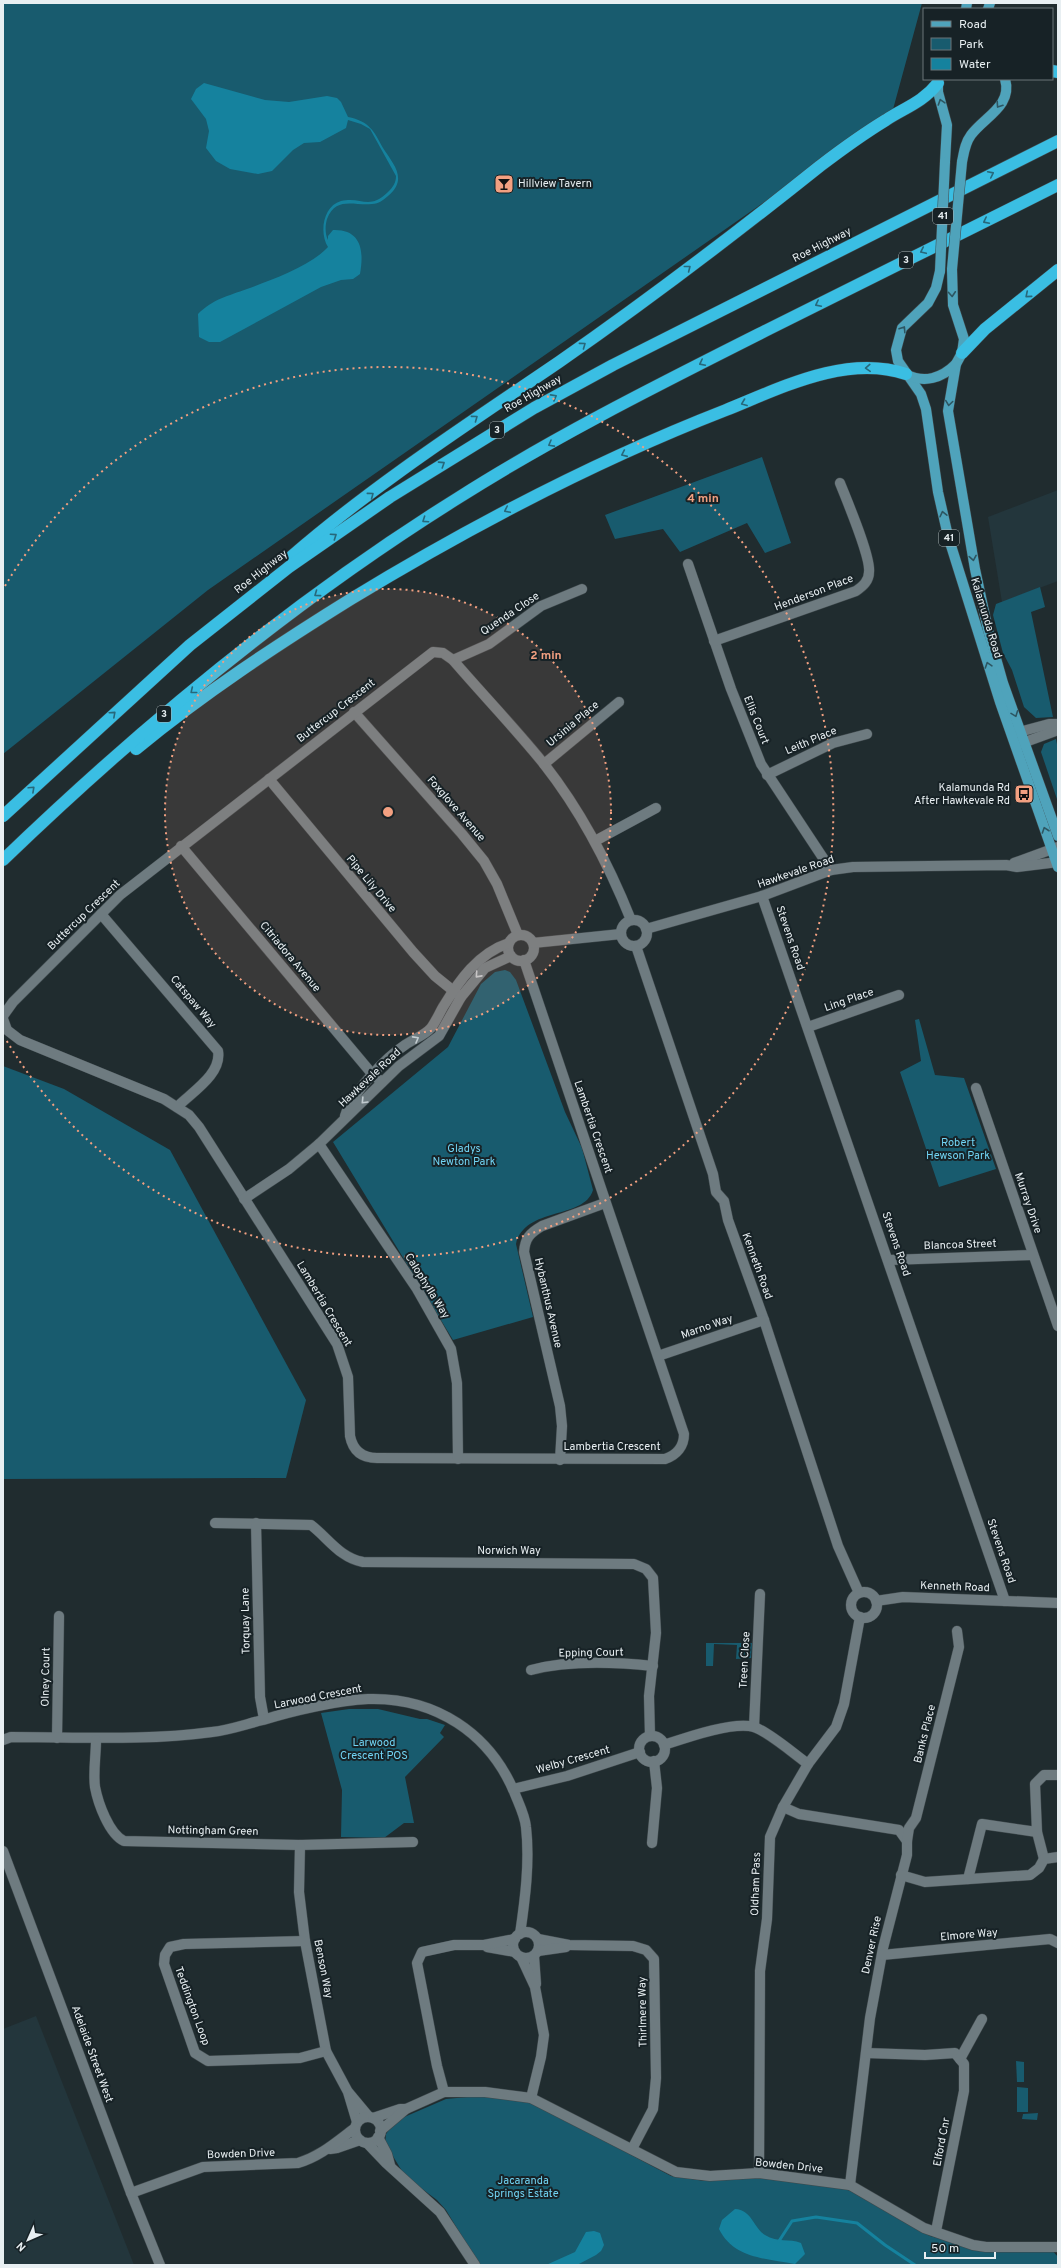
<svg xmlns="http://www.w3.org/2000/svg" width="1061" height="2268" viewBox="0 0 1061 2268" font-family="Overpass,sans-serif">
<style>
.built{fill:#23363c}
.green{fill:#185b6e}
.water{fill:#15829e}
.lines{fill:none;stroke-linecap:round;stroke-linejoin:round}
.stream{stroke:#15829e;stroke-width:3}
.minor-casing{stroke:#3f494c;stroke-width:11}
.major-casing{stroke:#3f494c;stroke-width:11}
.highway-casing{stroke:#3f494c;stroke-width:13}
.minor{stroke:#6e7b80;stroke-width:10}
.major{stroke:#4fa3bb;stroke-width:10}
.highway{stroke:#3abee3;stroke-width:12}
.major-bridge-casing{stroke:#3f494c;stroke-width:11;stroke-linecap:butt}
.major-bridge{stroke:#4fa3bb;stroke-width:10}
.oneway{stroke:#2d5662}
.oneway2{stroke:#27687b}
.oneway3{stroke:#c3ccd0}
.ring{fill:none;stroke:#f2a081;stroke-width:2;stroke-dasharray:2 4}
.labels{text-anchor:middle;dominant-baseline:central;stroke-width:4;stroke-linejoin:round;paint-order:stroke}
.shield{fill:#172226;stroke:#a9b2b5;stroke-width:1}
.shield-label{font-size:10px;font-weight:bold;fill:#e8eff2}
.poi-label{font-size:11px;fill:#e8eff2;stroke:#172226;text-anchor:start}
.street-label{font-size:11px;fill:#e8eff2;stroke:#172226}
.park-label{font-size:11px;fill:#71d4f4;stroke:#172226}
.centre{fill:#f2a081;stroke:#172226;stroke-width:2}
.ring-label{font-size:12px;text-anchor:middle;font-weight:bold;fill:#f2a081;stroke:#172226;stroke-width:4;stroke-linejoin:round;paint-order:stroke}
</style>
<rect width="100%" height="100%" fill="#202c2f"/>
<g class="built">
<path d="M1058 490V581L1002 602 988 517Z"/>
<path d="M36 2016 134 2265H3V2029Z"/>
</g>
<g class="green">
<path d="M3 3H922L892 113 208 590 3 754Z"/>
<path d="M762 457 791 543 765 553 747 523 680 552 663 529 615 539 605 515Z"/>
<path d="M1040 587 1045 607 1031 612 1053 717 1036 718 1024 707 1012 670 1003 653 993 615 996 604Z"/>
<path d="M1056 739 1058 750V802L1041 752 1044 744Z"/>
<path d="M505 970 510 972 516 980 565 1112 582 1148 593 1190C584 1220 525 1206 516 1244L533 1317 453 1340 333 1142 448 1047 481 984 495 972Z"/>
<path d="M919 1019 935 1075 964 1078 996 1169 939 1187 900 1072 921 1061 915 1020Z"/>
<path d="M3 1066 64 1089 170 1150 306 1400 286 1478 3 1479Z"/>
<path d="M706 1643H752L751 1658 736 1659 737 1645 714 1644 713 1666H706Z"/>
<path d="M349 1709H378L420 1719H427L445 1725 440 1733 444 1737 405 1777 414 1823H404L384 1838 341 1837 342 1790 321 1713Z"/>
<path d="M1016 2061 1024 2062V2082H1017Z"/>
<path d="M1017 2087 1028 2088V2112H1017Z"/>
<path d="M478 2096 531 2102 671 2176 705 2181 756 2177 847 2189 930 2236 980 2249H1051L1058 2257V2265H479L446 2210 437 2200 405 2176 385 2143 386 2134 393 2124 402 2118 446 2099Z"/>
<path d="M1038 2113 1037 2120 1022 2119 1023 2114Z"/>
</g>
<g class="water">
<path d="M204 83 265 100 289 102 327 96 337 98 341 102 348 117C369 121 374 131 383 148 394 165 408 179 388 196 383 200 379 204 372 204 354 206 336 196 327 219 325 226 325 234 328 240V236L333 230C362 229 364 252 360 274L353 279 341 280 321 287 220 342H209L199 337 198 314C213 299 228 296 247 289 271 280 311 266 328 247 319 233 323 206 341 201 362 196 368 211 388 192 393 187 396 183 396 176L370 129 361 124 348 120 346 128 320 142 304 143 293 150 272 171 258 174 230 169 216 161 206 148 209 131 206 119 191 99 196 89Z"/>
<path d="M735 2209C752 2210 753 2227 765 2235 778 2243 789 2238 801 2243L805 2254 795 2264C765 2258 734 2259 719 2229L722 2220Z"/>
<path d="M594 2231 600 2233 604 2245 601 2251 596 2255 577 2265H546L575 2252 586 2232Z"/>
</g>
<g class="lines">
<path class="stream" d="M779 2241 792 2221 816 2217 857 2223 885 2245 915 2265"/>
<g class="minor-casing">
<g id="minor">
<path d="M688 564 731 689 761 764 831 870"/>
<path d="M714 641 856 591C863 586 869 581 869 572 871 557 847 501 840 483"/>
<path d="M453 660 489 644 541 606 582 589"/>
<path d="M354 712 462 834 484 861 497 884 518 935"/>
<path d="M1012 734 1049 724H1058"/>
<path d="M1017 745 1058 730"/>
<path d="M544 764 619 702"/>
<path d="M767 775 833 743 867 734"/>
<path d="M269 779 413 952 435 976 461 997"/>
<path d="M595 841 656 808"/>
<path d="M181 846 373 1075 382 1082"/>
<path d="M1014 863 1058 847"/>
<path d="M762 896 1005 1601"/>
<path d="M101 914 218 1051C222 1074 192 1092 177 1107"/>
<circle cx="634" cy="933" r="13"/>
<path d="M646 929 762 896 831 870 853 867 1006 865 1017 867 1058 862"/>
<circle cx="521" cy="948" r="13"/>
<path d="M533 943 621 934"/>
<path d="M636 946 713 1174 716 1192 724 1201 728 1220 764 1320 838 1546 859 1593"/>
<path d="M3 1016 13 1002 120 895 433 652 443 653 453 660C483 695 515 728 544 764 581 811 609 865 631 920"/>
<path d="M3 1019 7 1030 20 1040 164 1099 189 1115 199 1127 337 1344 348 1377 350 1436C353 1451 362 1458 377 1458L665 1459C677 1455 684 1446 684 1434L524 960"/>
<path d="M808 1027 899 995"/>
<path d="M976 1088 1058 1326"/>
<path d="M345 1116C352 1093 385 1058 405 1045 413 1039 424 1036 431 1028 435 1023 439 1014 443 1007 459 981 478 953 509 943"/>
<path d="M319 1144 417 1289 451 1349 457 1383 458 1459"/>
<path d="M244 1199 289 1169 319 1144 399 1066 439 1036 461 997 485 968 511 956"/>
<path d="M889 1260 1033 1255"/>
<path d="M658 1356 764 1320"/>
<path d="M560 1460 562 1426 560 1406 524 1252C525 1238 530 1233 542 1226L605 1203"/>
<path d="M215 1523 311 1525C328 1538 340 1558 363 1562L634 1564 646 1569 653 1578 656 1633 649 1696 650 1736"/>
<path d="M256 1523 260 1697 264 1719"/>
<circle cx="864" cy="1605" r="13"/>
<path d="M876 1601 903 1597 1058 1603"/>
<path d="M531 1670C569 1660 614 1662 653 1666"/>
<path d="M754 1727 760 1594"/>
<circle cx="652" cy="1749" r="13"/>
<path d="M57 1738 59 1616"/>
<path d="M3 1740 11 1737C79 1737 145 1741 212 1732 230 1730 246 1724 263 1720 291 1711 339 1700 368 1699 435 1697 490 1733 515 1794 519 1804 525 1816 526 1827 530 1862 525 1900 520 1934"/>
<path d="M96 1740C96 1755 93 1772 95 1787 98 1803 109 1834 124 1841L300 1845 413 1842"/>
<path d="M664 1745C685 1738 733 1721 754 1727 769 1732 794 1754 808 1764"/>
<path d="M513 1789 567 1776 640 1752"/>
<path d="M783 1807 799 1814 899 1830 907 1841V1855L883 1948 870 2018 850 2185"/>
<path d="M1037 1832 1044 1859"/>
<path d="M907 1841 909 1828 916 1818 959 1647 957 1631"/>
<path d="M652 1843 657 1788 654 1761"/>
<path d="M300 1845 299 1892 305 1941 326 2051 348 2092 357 2122"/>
<path d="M3 1851 131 2193 160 2265"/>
<path d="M901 1875 925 1882 1030 1875 1039 1868 1044 1859 1058 1857"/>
<path d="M968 1879 982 1824 1037 1832 1035 1784 1044 1775H1058"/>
<circle cx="526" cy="1945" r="13"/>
<path d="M538 1939 569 1945 633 1946 646 1950 654 1959 656 2078 653 2109 632 2149"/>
<path d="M305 1941 184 1944 170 1947 165 1955 164 1964 195 2053 208 2061 300 2058 326 2051"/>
<path d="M487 1947 515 1952"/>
<path d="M538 1951 566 1947"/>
<path d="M882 1955 1050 1939 1058 1943"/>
<path d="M534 1956 536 1984"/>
<path d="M521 1957 535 1987 544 2035 541 2057 531 2098"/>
<path d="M866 2053 925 2055 955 2053 964 2064V2091L936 2231"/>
<path d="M960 2059 982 2019"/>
<path d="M444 2092 437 2066 417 1963 422 1952 454 1945H484L515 1939"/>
<path d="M349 2093 369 2117"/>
<circle cx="368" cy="2130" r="13"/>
<path d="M373 2118 400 2109H406"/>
<path d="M380 2131 406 2109 444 2092H485L531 2098 676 2172 710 2176 759 2173 850 2185 924 2228 973 2245 986 2247H1058"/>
<path d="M378 2137 387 2154 390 2165"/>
<path d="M367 2143 386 2163 440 2212 475 2265"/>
<path d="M330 2149 337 2148 360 2140"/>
<path d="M759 2173 760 1971 767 1919 770 1837 783 1807 808 1764 836 1727 844 1704 860 1617"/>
<path d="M131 2193 203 2167 298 2163C321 2156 336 2142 355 2128"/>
</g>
</g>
<g class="major-casing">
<g id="major">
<path d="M966 9 967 3"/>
<path d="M988 9 990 3"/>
<path d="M938 79V92L947 125 945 162"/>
<path d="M962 162C964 152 965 143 971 135 984 117 1013 106 1005 79"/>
<path d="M952 269 953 305 964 339 962 353 956 364 948 411 975 569 988 630 1003 683 1058 836"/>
<path d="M940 271 936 288 928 303 902 328 896 350 898 361 921 394 926 409 938 492 948 536 1000 702 1058 867"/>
<path d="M906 374C924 384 942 378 956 364"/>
</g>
</g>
<g class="highway-casing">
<g id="highway">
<path d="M1052 71 1058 72"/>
<path d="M962 353 985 329 1058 270"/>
<path d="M292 556C375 484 468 424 559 362 648 300 735 234 820 166 841 150 863 134 886 120 906 107 922 103 938 83"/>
<path d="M136 749C204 693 277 645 351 599 471 526 595 461 726 410 781 388 846 354 906 374"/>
<path d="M3 816 190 645 289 567 390 497 534 408 613 365 1058 141"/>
<path d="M3 860C142 726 293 601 458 498 557 435 664 382 769 329 865 281 962 233 1058 185"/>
</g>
</g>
<use href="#minor" class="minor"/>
<use href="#major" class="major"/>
<use href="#highway" class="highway"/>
<g class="major-bridge-casing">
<g id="major-bridge">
<path d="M952 269 962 162"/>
<path d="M940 271 945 162"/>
</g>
</g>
<use href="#major-bridge" class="major-bridge"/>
</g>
<defs><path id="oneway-chevron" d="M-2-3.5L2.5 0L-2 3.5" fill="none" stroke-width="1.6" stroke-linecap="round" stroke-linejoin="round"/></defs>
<g class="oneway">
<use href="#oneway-chevron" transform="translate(941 102) rotate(-108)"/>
<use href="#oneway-chevron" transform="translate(999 105) rotate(124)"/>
<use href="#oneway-chevron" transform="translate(952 294) rotate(86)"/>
<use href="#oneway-chevron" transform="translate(903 329) rotate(-57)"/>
<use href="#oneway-chevron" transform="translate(949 403) rotate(98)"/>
<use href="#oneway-chevron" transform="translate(943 514) rotate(-103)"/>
<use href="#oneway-chevron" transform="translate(973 558) rotate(80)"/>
<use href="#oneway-chevron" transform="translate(988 665) rotate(-108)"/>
<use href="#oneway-chevron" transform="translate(1015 714) rotate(69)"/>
<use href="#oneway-chevron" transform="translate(1045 830) rotate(-109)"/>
</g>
<g class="oneway2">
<use href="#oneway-chevron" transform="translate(991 174) rotate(-26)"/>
<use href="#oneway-chevron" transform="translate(986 221) rotate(153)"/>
<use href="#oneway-chevron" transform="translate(923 251) rotate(155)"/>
<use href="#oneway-chevron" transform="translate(688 268) rotate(-38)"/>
<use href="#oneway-chevron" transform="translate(1028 295) rotate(140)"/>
<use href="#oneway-chevron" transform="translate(818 304) rotate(153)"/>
<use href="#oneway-chevron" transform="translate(583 345) rotate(-36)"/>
<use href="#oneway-chevron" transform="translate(702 363) rotate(153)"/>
<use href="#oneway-chevron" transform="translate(868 368) rotate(177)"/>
<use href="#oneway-chevron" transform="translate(554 397) rotate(-29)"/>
<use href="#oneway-chevron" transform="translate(744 403) rotate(159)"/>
<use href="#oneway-chevron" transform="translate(475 418) rotate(-36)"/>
<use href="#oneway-chevron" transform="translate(551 444) rotate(151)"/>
<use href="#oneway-chevron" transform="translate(624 454) rotate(156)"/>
<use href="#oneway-chevron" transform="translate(442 464) rotate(-33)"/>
<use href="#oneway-chevron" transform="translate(371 495) rotate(-37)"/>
<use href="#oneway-chevron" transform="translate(507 510) rotate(154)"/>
<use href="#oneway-chevron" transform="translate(425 520) rotate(146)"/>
<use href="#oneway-chevron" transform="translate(334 536) rotate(-34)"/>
<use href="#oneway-chevron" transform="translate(317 594) rotate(144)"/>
<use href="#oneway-chevron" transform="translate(193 691) rotate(141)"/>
<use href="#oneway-chevron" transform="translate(113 714) rotate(-42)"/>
<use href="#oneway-chevron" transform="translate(32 789) rotate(-43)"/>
</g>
<g class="oneway3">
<use href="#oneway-chevron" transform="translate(478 975) rotate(132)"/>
<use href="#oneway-chevron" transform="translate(416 1039) rotate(-29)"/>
<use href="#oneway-chevron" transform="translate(364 1101) rotate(134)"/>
</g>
<circle cx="388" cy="812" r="223" fill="#f2a081" fill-opacity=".12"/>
<g class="ring">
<circle cx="388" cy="812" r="223"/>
<path d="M5 586A445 445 0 1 1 5 1038"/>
</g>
<defs>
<g id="bar-square" transform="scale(1)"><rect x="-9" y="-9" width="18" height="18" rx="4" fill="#f2a081" stroke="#172226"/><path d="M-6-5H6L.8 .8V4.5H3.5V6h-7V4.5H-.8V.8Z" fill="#111"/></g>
<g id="bus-square" transform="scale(1)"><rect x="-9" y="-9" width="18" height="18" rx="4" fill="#f2a081" stroke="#172226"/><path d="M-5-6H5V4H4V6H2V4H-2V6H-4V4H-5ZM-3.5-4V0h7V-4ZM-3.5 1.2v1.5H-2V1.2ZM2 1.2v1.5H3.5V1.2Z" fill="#111"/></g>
</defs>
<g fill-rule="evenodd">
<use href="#bar-square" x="504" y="184"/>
<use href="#bus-square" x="1024" y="794"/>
</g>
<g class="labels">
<g class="shield">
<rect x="933" y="208" width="20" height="16" rx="3"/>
<rect x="899" y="252" width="14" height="16" rx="3"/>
<rect x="490" y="422" width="14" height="16" rx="3"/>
<rect x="939" y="530" width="20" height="16" rx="3"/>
<rect x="157" y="706" width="14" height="16" rx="3"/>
</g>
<g class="shield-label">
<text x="943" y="216">41</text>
<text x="906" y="260">3</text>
<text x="497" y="430">3</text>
<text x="949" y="538">41</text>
<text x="164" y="714">3</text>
</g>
<g class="poi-label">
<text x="518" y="184">Hillview Tavern</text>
<text x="1010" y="788" text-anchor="end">Kalamunda Rd<tspan x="1010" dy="13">After Hawkevale Rd</tspan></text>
</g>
<g class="street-label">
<text transform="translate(822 245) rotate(-27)">Roe Highway</text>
<text transform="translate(533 394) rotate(-30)">Roe Highway</text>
<text transform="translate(261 572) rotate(-38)">Roe Highway</text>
<text transform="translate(814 593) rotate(-21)">Henderson Place</text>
<text transform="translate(510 614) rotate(-34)">Quenda Close</text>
<text transform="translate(986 618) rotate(73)">Kalamunda Road</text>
<text transform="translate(336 711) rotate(-38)">Buttercup Crescent</text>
<text transform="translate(756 720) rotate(68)">Ellis Court</text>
<text transform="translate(573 724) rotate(-40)">Ursinia Place</text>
<text transform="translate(811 741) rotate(-23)">Leith Place</text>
<text transform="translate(456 809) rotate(49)">Foxglove Avenue</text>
<text transform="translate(796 872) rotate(-19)">Hawkevale Road</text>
<text transform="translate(371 884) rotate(50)">Pipe Lily Drive</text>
<text transform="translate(84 915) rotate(-44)">Buttercup Crescent</text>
<text transform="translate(790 938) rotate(71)">Stevens Road</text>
<text transform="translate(290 957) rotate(50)">Citriadora Avenue</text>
<text transform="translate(849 1000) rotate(-19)">Ling Place</text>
<text transform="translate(193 1002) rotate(50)">Catspaw Way</text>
<text transform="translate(370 1078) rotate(-43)">Hawkevale Road</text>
<text transform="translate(593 1127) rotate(71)">Lambertia Crescent</text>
<text transform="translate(1028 1203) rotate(71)">Murray Drive</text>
<text transform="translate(896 1244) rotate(71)">Stevens Road</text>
<text transform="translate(960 1245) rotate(-2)">Blancoa Street</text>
<text transform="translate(757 1266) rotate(70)">Kenneth Road</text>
<text transform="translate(427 1286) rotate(58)">Calophylla Way</text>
<text transform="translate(548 1303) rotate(77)">Hybanthus Avenue</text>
<text transform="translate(324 1304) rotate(59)">Lambertia Crescent</text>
<text transform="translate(707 1327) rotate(-19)">Marno Way</text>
<text x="612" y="1447">Lambertia Crescent</text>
<text x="509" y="1551">Norwich Way</text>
<text transform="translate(1001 1551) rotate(71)">Stevens Road</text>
<text transform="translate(955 1587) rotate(2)">Kenneth Road</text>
<text transform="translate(246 1621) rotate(-91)">Torquay Lane</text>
<text transform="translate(591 1653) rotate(-1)">Epping Court</text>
<text transform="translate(745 1660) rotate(-87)">Treen Close</text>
<text transform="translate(46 1677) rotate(-89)">Olney Court</text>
<text transform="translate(318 1697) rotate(-11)">Larwood Crescent</text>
<text transform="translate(925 1734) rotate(-76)">Banks Place</text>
<text transform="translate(573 1760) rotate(-16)">Welby Crescent</text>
<text transform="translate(213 1831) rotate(1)">Nottingham Green</text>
<text transform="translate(756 1884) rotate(-88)">Oldham Pass</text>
<text transform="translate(969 1935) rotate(-5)">Elmore Way</text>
<text transform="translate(872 1945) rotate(-78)">Denver Rise</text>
<text transform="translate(323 1969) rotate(79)">Benson Way</text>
<text transform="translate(192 2006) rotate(70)">Teddington Loop</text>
<text transform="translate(643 2012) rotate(-91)">Thirlmere Way</text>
<text transform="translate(92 2054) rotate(70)">Adelaide Street West</text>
<text transform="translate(942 2142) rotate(-79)">Elford Cnr</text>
<text transform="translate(241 2154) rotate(-2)">Bowden Drive</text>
<text transform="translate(789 2166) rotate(6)">Bowden Drive</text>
</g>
<g class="park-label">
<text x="958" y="1143">Robert<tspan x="958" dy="13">Hewson Park</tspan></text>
<text x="464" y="1149">Gladys<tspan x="464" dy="13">Newton Park</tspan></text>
<text x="374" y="1743">Larwood<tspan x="374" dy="13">Crescent POS</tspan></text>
<text x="523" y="2181">Jacaranda<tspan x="523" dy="13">Springs Estate</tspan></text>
</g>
</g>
<circle cx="388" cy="812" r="6" class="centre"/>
<g class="ring-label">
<text x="703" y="502">4 min</text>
<text x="546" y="659">2 min</text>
</g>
<rect width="1061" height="2268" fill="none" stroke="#e8eff2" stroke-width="8"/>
<rect x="923" y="8" width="130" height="72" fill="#172226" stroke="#6b7478"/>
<rect x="931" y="21" width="20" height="6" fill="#4fa3bb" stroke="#6b7478"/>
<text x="959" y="28" font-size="12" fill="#e8eff2">Road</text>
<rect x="931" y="38" width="20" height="12" fill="#185b6e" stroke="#6b7478"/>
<text x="959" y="48" font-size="12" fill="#e8eff2">Park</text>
<rect x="931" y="58" width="20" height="12" fill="#15829e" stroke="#6b7478"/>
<text x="959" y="68" font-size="12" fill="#e8eff2">Water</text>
<g transform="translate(28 2240) rotate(225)" stroke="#172226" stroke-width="3" paint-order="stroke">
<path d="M0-3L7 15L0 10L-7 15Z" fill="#e8eff2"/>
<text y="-6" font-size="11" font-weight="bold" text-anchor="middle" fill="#e8eff2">N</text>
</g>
<path d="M925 2252v6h70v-6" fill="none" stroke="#e8eff2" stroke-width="2"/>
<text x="931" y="2252" font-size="12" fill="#e8eff2" stroke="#172226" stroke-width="3" paint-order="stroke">50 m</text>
</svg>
